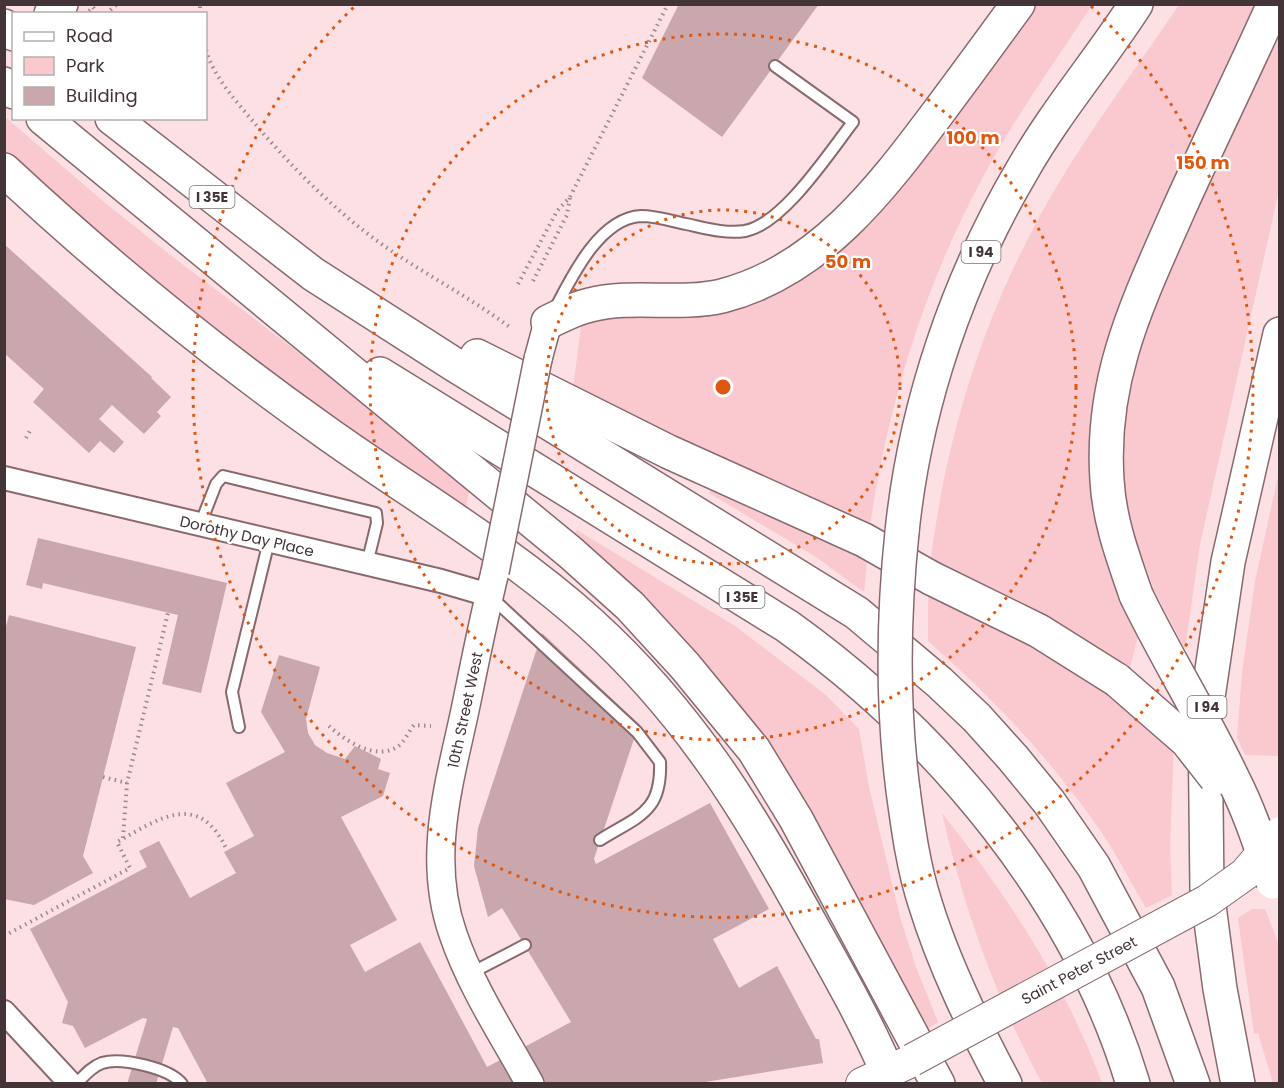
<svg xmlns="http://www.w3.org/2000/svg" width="1284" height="1088" viewBox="0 0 1284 1088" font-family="Poppins,sans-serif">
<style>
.green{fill:#fac8cf}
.building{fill:#c9a7ac}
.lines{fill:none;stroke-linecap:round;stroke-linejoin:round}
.service-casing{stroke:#88696e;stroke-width:14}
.minor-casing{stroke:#88696e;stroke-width:26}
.tertiary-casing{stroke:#88696e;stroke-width:30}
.secondary-casing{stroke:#88696e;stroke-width:34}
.motorway-casing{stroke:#88696e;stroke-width:36}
.path{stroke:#9c878a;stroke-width:4;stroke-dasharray:1.5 4.5;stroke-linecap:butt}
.service{stroke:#fff;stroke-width:10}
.minor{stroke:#fff;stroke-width:22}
.tertiary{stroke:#fff;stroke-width:27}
.secondary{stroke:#fff;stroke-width:32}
.motorway{stroke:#fff;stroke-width:33}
.tertiary-bridge-casing{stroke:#88696e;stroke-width:30;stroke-linecap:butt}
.secondary-bridge-casing{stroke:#88696e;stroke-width:34;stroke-linecap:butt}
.motorway-bridge-casing{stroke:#88696e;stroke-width:36;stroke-linecap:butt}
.tertiary-bridge{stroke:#fff;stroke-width:27}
.secondary-bridge{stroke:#fff;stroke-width:32}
.motorway-bridge{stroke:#fff;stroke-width:33}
.ring{fill:none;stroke:#e0570e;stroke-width:3;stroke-dasharray:3 6}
.labels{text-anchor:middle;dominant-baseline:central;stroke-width:4.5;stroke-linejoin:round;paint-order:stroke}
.shield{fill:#fff;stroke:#7b7273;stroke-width:1.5}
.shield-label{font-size:14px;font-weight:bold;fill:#433537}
.street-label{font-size:15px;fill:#433537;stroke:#fff}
.centre{fill:#e0570e;stroke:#fff;stroke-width:3}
.ring-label{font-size:18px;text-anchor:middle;font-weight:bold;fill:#e0570e;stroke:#fff;stroke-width:4.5;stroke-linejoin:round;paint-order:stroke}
</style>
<rect width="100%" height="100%" fill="#fce0e3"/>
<g class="green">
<path d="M1032 5H1092C1061 53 1027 100 998 150 929 269 889 396 869 532L572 397 582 318 789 279Z"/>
<path d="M1179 5H1267L1107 375 1141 625 1130 667 1108 653 1106 656 930 565C945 445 978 332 1035 225 1076 148 1130 77 1179 5Z"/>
<path d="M1279 22V190L1200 544 1185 649 1154 590 1141 553 1135 555 1128 524 1122 455 1124 403 1140 334Z"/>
<path d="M4 116 104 202 178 261 470 483 466 508 222 339 33 177 5 150Z"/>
<path d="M1279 472V756L1245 755 1237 738 1242 673 1255 581Z"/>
<path d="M715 483 868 553 864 592 816 557 709 493Z"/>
<path d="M577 530 735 626 826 695 859 729 869 787 900 917 916 967 938 1022 921 1033 803 817 569 541Z"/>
<path d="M928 585 1099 677 1174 738 1170 848 1172 895 1146 908C1130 881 1115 851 1097 826 1049 757 991 696 928 641Z"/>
<path d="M942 813C1009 898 1064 981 1102 1083H1042C995 997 964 909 942 813Z"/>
<path d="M1252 909H1265L1279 945V1083H1273L1258 1033 1254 1034 1238 918Z"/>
</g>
<g class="building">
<path d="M679 4H819L722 137 642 78Z"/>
<path d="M4 244 152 377 151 378 171 397 157 412 161 416 144 434 112 405 99 419 124 442 114 453 100 441 89 453 33 402 44 389 4 353Z"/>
<path d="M38 538 227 583 201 693 162 684 178 615 43 583 42 589 26 585Z"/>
<path d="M9 615 136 647 83 856 93 873 34 905 4 899V634Z"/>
<path d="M542 633 639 724 594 859 596 864 710 803 769 909 713 939 739 988 777 966 816 1039H819L823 1063 693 1084H208L178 1028 173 1027 156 1084H127L147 1019 143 1018 85 1048 73 1026 62 1023 68 1002 30 929 147 867 139 851 159 841 190 898 236 873 224 852 254 836 226 783 285 752 261 712 279 655 320 667 306 719 308 733 315 745 327 753 345 759 355 746 381 759 378 769 390 773 383 796 341 817 397 920 350 945 365 972 420 942 487 1067 571 1022 502 908 488 917 474 866 478 828Z"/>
</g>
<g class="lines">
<g class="service-casing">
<g id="service">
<path d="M555 309C572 276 600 218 641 216 656 216 672 221 686 224 705 228 725 234 745 231 783 224 829 153 853 122L775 66"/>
<path d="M200 525 216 484 223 476 376 513 377 523 367 564"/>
<path d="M491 597 637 732 660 762C662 813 638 816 600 840"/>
<path d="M239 727 232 692 269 541"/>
<path d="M469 974 525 945"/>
<path d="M76 1084C84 1076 91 1067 102 1063 121 1057 170 1068 182 1084"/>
</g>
</g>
<g class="minor-casing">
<g id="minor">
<path d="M4 478 441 581 489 595"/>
<path d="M4 1012 71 1084"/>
</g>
</g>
<g class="tertiary-casing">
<g id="tertiary">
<path d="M538 359 548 322"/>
<path d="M495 572C483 620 474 667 464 715 448 788 427 860 453 934 471 987 503 1035 530 1084"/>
</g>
</g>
<g class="secondary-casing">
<path id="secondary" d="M862 1084 911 1061"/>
</g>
<g class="motorway-casing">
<g id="motorway">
<path d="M51 14 61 4"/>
<path d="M4 26 14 34"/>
<path d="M4 84 14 92"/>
<path d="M43 118 571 553 630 606 685 666 754 750 796 819 938 1084"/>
<path d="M112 118 313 274 455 365 857 613 939 682 977 718 1013 758 1049 802 1094 867 1158 987 1193 1084"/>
<path d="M4 170C105 264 211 351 324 431 412 494 509 550 590 623 688 712 747 808 810 923 837 971 865 1020 887 1071"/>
<path d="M548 322C561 316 575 308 590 305 633 294 679 306 722 296 819 271 880 190 937 114 964 78 991 41 1018 4"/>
<path d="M477 356 669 452 864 540 931 578 1039 631 1117 680"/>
<path d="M380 374 787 626C941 736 1078 900 1133 1084"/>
<path d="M902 532C915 405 958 279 1023 169 1056 111 1100 60 1136 4"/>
<path d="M1136 595C1123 557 1109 520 1107 480 1100 378 1138 302 1178 211 1209 142 1243 73 1274 4"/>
<path d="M903 790C908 827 913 866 925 903 944 965 974 1026 1005 1084"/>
<path d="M1238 1084 1220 989 1207 891 1205 717 1228 562 1280 334"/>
</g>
</g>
<g class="path">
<path d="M89 11 93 7 98 14"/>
<path d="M106 14 117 4"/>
<path d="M200 14V4"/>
<path d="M206 50C214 78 237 102 256 125 297 173 343 219 396 254 434 279 475 301 511 328"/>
<path d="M533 281 567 215 570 197"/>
<path d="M518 284 557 211 570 197 668 4"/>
<path d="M26 438 31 429"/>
<path d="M329 726C344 740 375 761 397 747 404 743 409 731 414 725L431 726"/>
<path d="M103 777 127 783"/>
<path d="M123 838 127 783 168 613"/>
<path d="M4 936 130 868 117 842C160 818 199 790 227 850"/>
</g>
<use href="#service" class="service"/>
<use href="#minor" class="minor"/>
<use href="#tertiary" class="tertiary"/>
<use href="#secondary" class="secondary"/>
<use href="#motorway" class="motorway"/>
<g class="tertiary-bridge-casing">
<path id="tertiary-bridge" d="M495 572 538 359"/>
</g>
<g class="secondary-bridge-casing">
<path id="secondary-bridge" d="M912 1060 1207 901 1245 874 1280 833"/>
</g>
<g class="motorway-bridge-casing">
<g id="motorway-bridge">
<path d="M902 532C893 619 892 704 903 790"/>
<path d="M1136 595C1166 657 1203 716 1233 779 1250 812 1261 847 1273 882"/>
<path d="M1117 680 1187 741 1216 778"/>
</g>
</g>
<use href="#tertiary-bridge" class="tertiary-bridge"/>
<use href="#secondary-bridge" class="secondary-bridge"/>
<use href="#motorway-bridge" class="motorway-bridge"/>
</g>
<g class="ring">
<circle cx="723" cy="387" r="177"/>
<circle cx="723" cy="387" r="353"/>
<path d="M1091 6A530 530 0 1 1 355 6"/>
</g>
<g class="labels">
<g class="shield">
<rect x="189.5" y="186" width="45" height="22" rx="4.5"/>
<rect x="961.5" y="241" width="39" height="22" rx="4.5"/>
<rect x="719.5" y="586" width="45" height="22" rx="4.5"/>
<rect x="1187.5" y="696" width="39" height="22" rx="4.5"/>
</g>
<g class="shield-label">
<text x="212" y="197">I 35E</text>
<text x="981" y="252">I 94</text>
<text x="742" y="597">I 35E</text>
<text x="1207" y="707">I 94</text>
</g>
<g class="street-label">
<text transform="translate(247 536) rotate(13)">Dorothy Day Place</text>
<text transform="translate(465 710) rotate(-78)">10th Street West</text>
<text transform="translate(1079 970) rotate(-28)">Saint Peter Street</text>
</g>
</g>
<circle cx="723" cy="387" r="9" class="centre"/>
<g class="ring-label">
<text x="973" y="144">100 m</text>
<text x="1203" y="169">150 m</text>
<text x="848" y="268">50 m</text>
</g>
<rect width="1284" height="1088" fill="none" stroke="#433537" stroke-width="12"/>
<rect x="12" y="12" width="195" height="108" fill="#ffffff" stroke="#b4aeaf" stroke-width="1.5"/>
<rect x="24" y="32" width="30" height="9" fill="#ffffff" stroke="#b4aeaf" stroke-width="1.5"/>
<text x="66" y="42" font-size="18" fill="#433537">Road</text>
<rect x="24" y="57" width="30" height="18" fill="#fac8cf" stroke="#b4aeaf" stroke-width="1.5"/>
<text x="66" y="72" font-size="18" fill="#433537">Park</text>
<rect x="24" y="87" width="30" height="18" fill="#c9a7ac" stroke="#b4aeaf" stroke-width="1.5"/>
<text x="66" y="102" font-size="18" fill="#433537">Building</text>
</svg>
